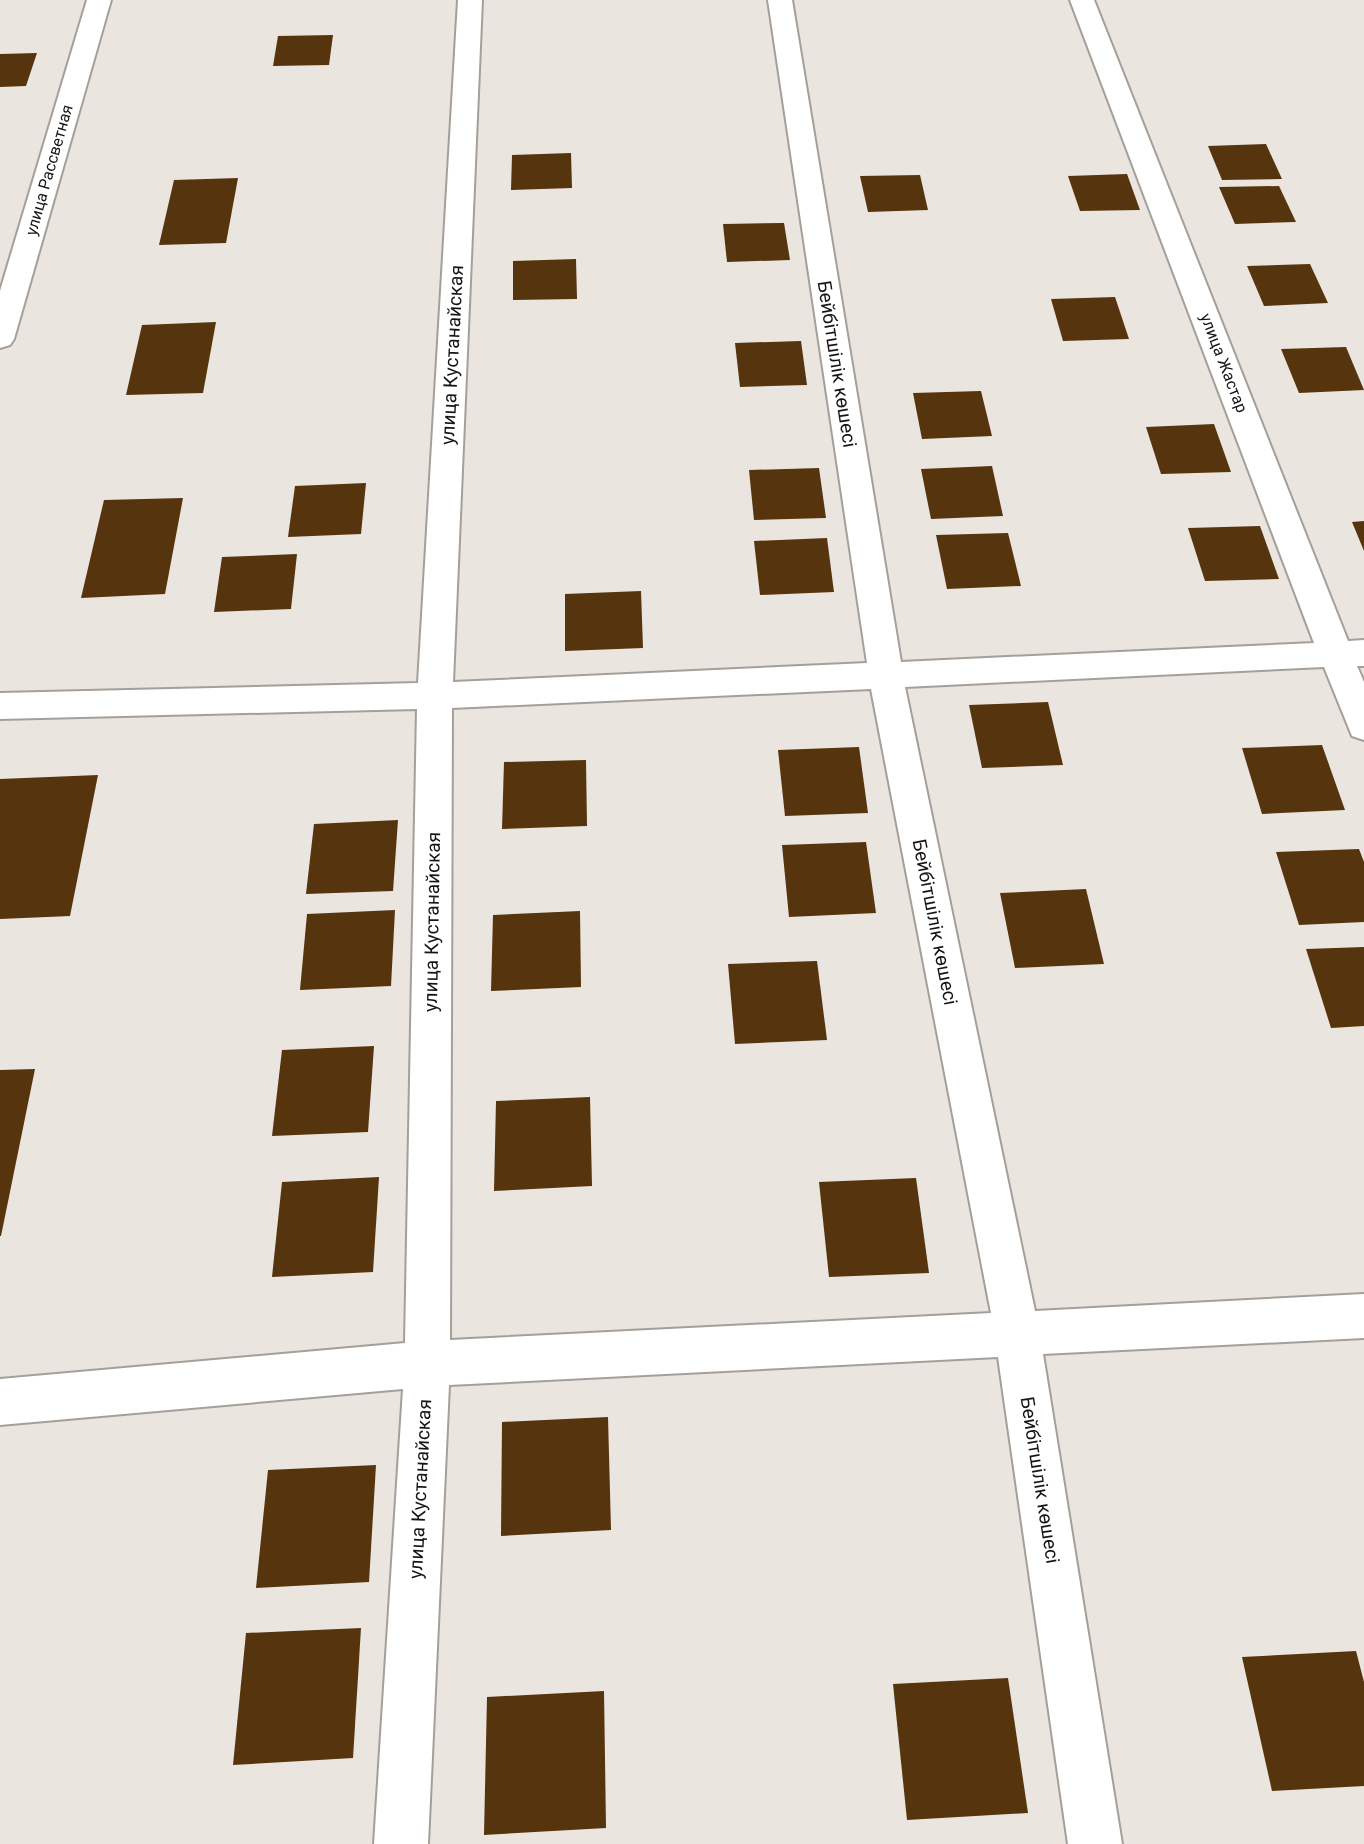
<svg xmlns="http://www.w3.org/2000/svg" width="1364" height="1844" viewBox="0 0 1364 1844" font-family="Roboto,sans-serif">
<style>
.building{fill:#56340d}
.lines{fill:none;stroke-linecap:round;stroke-linejoin:round}
.street-casing{stroke:#a59f9a;stroke-width:4}
.street{fill:#fff;fill-rule:evenodd}
.labels{text-anchor:middle;dominant-baseline:central;stroke-width:7;stroke-linejoin:round;paint-order:stroke}
.far-street-label{font-size:16px;fill:#171513;stroke:#fff}
.street-label{font-size:19px;fill:#171513;stroke:#fff}
</style>
<rect width="100%" height="100%" fill="#ebe5df"/>
<g class="building">
<path d="M333 35 329 65 273 66 278 36Z"/>
<path d="M37 53 26 86 0 87V54Z"/>
<path d="M1266 144 1282 179 1222 180 1208 146Z"/>
<path d="M571 153 572 188 511 190 512 155Z"/>
<path d="M1127 174 1140 210 1080 211 1068 176Z"/>
<path d="M920 175 928 210 868 212 860 176Z"/>
<path d="M238 178 226 243 159 245 174 180Z"/>
<path d="M1279 186 1296 222 1235 224 1219 187Z"/>
<path d="M784 223 790 260 727 262 723 224Z"/>
<path d="M576 259 577 299 513 300V261Z"/>
<path d="M1310 264 1328 303 1264 306 1247 266Z"/>
<path d="M1115 297 1129 339 1063 341 1051 299Z"/>
<path d="M216 322 203 393 126 395 142 325Z"/>
<path d="M801 341 807 385 740 387 735 343Z"/>
<path d="M1346 347 1364 390 1299 393 1281 349Z"/>
<path d="M981 391 992 436 922 439 913 393Z"/>
<path d="M1214 424 1231 472 1161 474 1146 427Z"/>
<path d="M992 466 1003 516 931 519 921 469Z"/>
<path d="M819 468 826 518 754 520 749 470Z"/>
<path d="M366 483 361 534 288 537 295 486Z"/>
<path d="M183 498 165 594 81 598 104 500Z"/>
<path d="M1364 521V551L1352 522Z"/>
<path d="M1260 526 1279 579 1205 581 1188 528Z"/>
<path d="M1008 533 1021 586 947 589 936 535Z"/>
<path d="M827 538 834 592 760 595 754 541Z"/>
<path d="M297 554 291 609 214 612 222 557Z"/>
<path d="M641 591 643 648 565 651V594Z"/>
<path d="M1048 702 1063 765 982 768 969 705Z"/>
<path d="M1322 745 1345 810 1262 814 1242 748Z"/>
<path d="M859 747 868 813 785 816 778 750Z"/>
<path d="M586 760 587 826 502 829 504 762Z"/>
<path d="M98 775 70 916 0 919V779Z"/>
<path d="M398 820 393 891 306 894 314 824Z"/>
<path d="M866 842 876 913 789 917 782 845Z"/>
<path d="M1359 849 1364 862V922L1299 925 1276 852Z"/>
<path d="M1086 889 1104 964 1015 968 1000 893Z"/>
<path d="M395 910 391 986 300 990 307 914Z"/>
<path d="M580 911 581 987 491 991 493 915Z"/>
<path d="M1364 947V1026L1331 1028 1306 949Z"/>
<path d="M817 961 827 1040 735 1044 728 964Z"/>
<path d="M374 1046 368 1132 272 1136 282 1050Z"/>
<path d="M35 1069 1 1236H0V1070Z"/>
<path d="M590 1097 592 1186 494 1191 496 1101Z"/>
<path d="M379 1177 373 1272 272 1277 282 1182Z"/>
<path d="M916 1178 929 1273 829 1277 819 1182Z"/>
<path d="M608 1417 611 1530 501 1536 502 1422Z"/>
<path d="M376 1465 369 1582 256 1588 268 1470Z"/>
<path d="M361 1628 353 1758 233 1765 246 1633Z"/>
<path d="M1356 1651 1364 1682V1786L1272 1791 1242 1657Z"/>
<path d="M1008 1678 1028 1813 907 1820 893 1684Z"/>
<path d="M604 1691 606 1828 484 1835 487 1697Z"/>
</g>
<g class="lines">
<g class="street-casing">
<g id="street">
<path d="M87 0H111L14 339 10 345 0 348V291Z"/>
<path d="M458 0H482L453 682 867 663 768 0H792L901 662 1314 643 1070 0H1094L1348 641 1364 640V666H1357L1364 682V740L1352 736 1324 667 905 687 1035 1311 1364 1294V1338L1043 1354 1122 1844H1068L998 1357 449 1385 428 1844H374L403 1389 0 1425V1379L405 1343 417 709 0 719V693L418 683ZM871 689 991 1313 450 1340 452 708Z"/>
</g>
</g>
<use href="#street" class="street"/>
</g>
<g class="labels">
<g class="far-street-label">
<text transform="translate(49 170) rotate(-74)">улица Рассветная</text>
<text transform="translate(1224 363) rotate(69)">улица Жастар</text>
</g>
<g class="street-label">
<text transform="translate(452 355) rotate(-87)">улица Кустанайская</text>
<text transform="translate(837 364) rotate(81)">Бейбітшілік көшесі</text>
<text transform="translate(432 922) rotate(-89)">улица Кустанайская</text>
<text transform="translate(935 922) rotate(79)">Бейбітшілік көшесі</text>
<text transform="translate(1040 1480) rotate(81)">Бейбітшілік көшесі</text>
<text transform="translate(420 1489) rotate(-87)">улица Кустанайская</text>
</g>
</g>
</svg>
